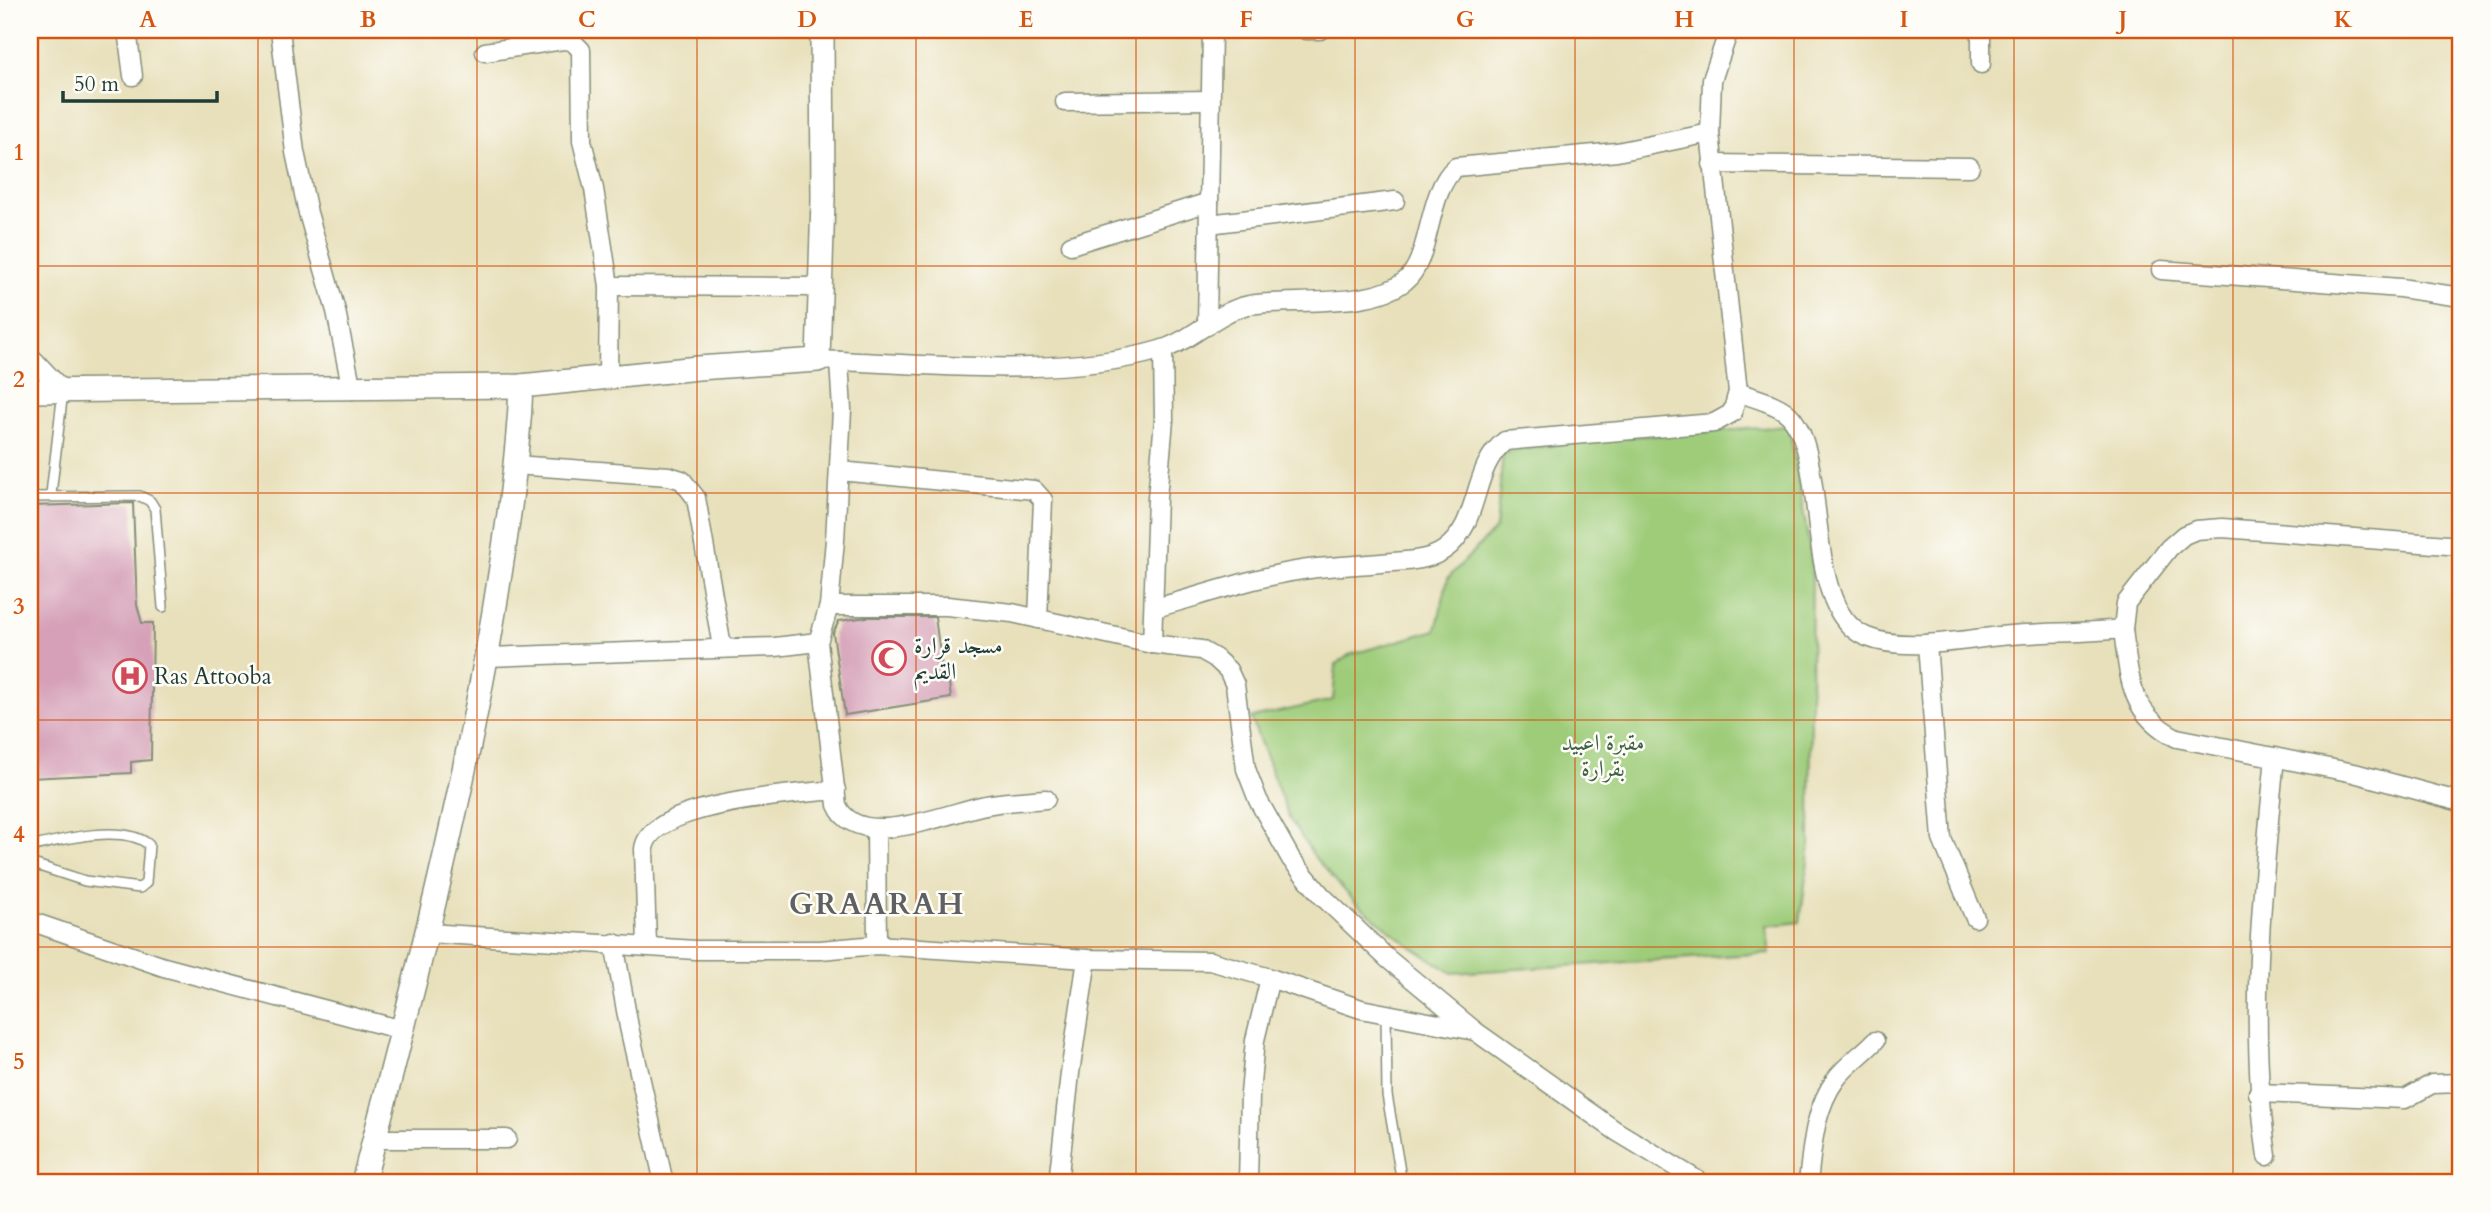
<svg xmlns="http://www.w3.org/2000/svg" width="2491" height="1213" viewBox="0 0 2491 1213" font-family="Cardo,Amiri,serif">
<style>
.green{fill:#9ecc79;stroke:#5e8456;stroke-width:2}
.building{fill:#d5a0b8}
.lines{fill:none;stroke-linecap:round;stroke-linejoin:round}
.service-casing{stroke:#848e78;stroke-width:12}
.minor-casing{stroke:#848e78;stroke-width:21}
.tertiary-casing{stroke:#848e78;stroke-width:26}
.service{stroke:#fff;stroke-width:9}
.minor{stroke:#fff;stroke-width:18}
.tertiary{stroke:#fff;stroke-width:23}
.grid{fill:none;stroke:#d45610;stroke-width:2;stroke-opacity:0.55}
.labels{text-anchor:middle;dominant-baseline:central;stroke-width:5;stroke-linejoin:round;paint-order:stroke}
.poi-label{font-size:23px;fill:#1f3d34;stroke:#fdfcf7;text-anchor:start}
.park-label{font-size:23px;fill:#3f6145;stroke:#fdfcf7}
.district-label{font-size:30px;font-weight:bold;letter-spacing:2px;fill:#5f6062;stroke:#fdfcf7}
.neatline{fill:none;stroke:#d45610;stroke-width:2.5}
.grid-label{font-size:23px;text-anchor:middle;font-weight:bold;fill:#d45610}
</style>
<rect width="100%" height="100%" fill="#fdfcf7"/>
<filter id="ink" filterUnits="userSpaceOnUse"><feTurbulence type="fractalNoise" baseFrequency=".0143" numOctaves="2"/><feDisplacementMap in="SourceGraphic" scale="14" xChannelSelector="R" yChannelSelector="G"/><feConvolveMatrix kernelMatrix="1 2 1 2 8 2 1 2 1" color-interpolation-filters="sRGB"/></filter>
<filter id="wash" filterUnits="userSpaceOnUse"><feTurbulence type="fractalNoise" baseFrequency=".00686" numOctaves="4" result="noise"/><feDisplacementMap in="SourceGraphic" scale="28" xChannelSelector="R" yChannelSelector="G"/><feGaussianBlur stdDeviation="1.57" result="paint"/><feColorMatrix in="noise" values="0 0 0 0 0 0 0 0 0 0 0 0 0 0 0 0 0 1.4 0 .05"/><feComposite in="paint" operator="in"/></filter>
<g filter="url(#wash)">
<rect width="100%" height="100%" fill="#e8e0bb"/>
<path class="green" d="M1789 426 1812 563 1810 845 1800 922 1766 926 1770 953 1452 973 1406 943 1355 902 1316 859 1289 818 1251 718 1333 700 1336 665 1349 655 1436 630 1448 578 1496 528 1503 453 1585 440Z"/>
<g id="blocks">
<g class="building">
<path d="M133 503 137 605 142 623H153L151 760 131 762V773L30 778V506Z"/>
<path d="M867 617H935L943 676H948L951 698 845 715 833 633 839 621Z"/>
</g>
</g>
</g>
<g filter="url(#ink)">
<use href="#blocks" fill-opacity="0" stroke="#848e78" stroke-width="2"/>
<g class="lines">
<g class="service-casing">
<g id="service">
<path d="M51 494 63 391"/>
<path d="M30 497 140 496 150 501 155 509 163 607"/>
<path d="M30 847C59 840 124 823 149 845L146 883 140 888 85 881 30 863"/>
<path d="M1386 1014 1387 1095 1402 1183"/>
</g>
</g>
<g class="minor-casing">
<g id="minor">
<path d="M127 30 133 76"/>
<path d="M280 30 295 152 308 213 336 311 352 390"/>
<path d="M1306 30H1320"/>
<path d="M485 52 563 40 572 41 581 50 582 141 594 189 609 286 608 376"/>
<path d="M1981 64V30"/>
<path d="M1065 102 1211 100"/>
<path d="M1712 164 1970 167"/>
<path d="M1209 224 1395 201"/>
<path d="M1071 245 1209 202"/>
<path d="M2161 270 2400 288 2461 297"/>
<path d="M609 286 820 287"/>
<path d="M1207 326 1212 30"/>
<path d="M30 356 63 391"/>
<path d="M818 360C921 364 1061 379 1160 350 1192 341 1217 311 1249 305 1292 298 1371 309 1405 281 1432 260 1426 192 1456 167L1617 152 1710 133"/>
<path d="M839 361 842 410 835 540 829 606 818 642 837 805C857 852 945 814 981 806 1002 801 1024 801 1046 799"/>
<path d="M1738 392C1753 398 1781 404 1791 417 1830 462 1801 611 1867 637 1906 653 1970 638 2011 635 2048 632 2085 633 2123 629L2126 603 2169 548 2184 535 2196 530 2222 528 2461 546"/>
<path d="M515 465 669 476 682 480 696 498 722 647"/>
<path d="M840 471 1034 490 1043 500 1038 619"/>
<path d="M829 606H947L1012 613 1152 644 1201 650 1215 658 1228 670 1235 685 1246 769 1258 800 1291 859 1321 895 1388 959 1475 1031 1616 1131 1702 1183"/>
<path d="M1155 608C1208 594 1262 574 1317 568 1338 566 1360 565 1381 563 1400 561 1427 562 1444 550 1482 523 1470 469 1505 441L1714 423 1732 413 1738 392 1710 133 1712 80 1729 30"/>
<path d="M2123 629C2129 678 2130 715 2177 738L2354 773 2461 802"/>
<path d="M1152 644 1157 498 1164 420 1163 349"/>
<path d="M1927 644 1942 839 1975 918"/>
<path d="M487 657 775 647 818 642"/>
<path d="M876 828 877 945"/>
<path d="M30 921 164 967 402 1030"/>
<path d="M428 933 696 950H820L877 945 1087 959 1210 961 1270 978 1361 1009 1475 1031"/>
<path d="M614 943 629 1027 664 1183"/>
<path d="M647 945 644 849C649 802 797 794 836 790"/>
<path d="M2258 1093 2405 1099 2432 1084 2461 1083"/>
<path d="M374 1139H507"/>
<path d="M2267 1156C2248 1025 2262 889 2275 757"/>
<path d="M1058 1183 1070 1073 1087 959"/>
<path d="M1248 1183 1250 1094 1255 1040 1270 978"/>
<path d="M1808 1183C1812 1148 1814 1109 1836 1079 1846 1065 1863 1054 1875 1041"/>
</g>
</g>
<g class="tertiary-casing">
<g id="tertiary">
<path d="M30 391 521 386 698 368 818 360 823 200 822 30"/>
<path d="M363 1183C412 994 462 805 494 612 506 537 518 463 521 386"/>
</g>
</g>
<use href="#service" class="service"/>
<use href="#minor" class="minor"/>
<use href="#tertiary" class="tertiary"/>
</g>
</g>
<path class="grid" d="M258 30V1183M477 30V1183M697 30V1183M916 30V1183M1136 30V1183M1355 30V1183M1575 30V1183M1794 30V1183M2014 30V1183M2233 30V1183M30 266H2461M30 493H2461M30 720H2461M30 947H2461"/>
<defs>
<g id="mosque-ring" transform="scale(1.75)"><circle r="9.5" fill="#fdfcf7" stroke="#d1495b" stroke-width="1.5"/><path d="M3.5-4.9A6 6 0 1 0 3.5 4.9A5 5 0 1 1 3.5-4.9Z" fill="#d1495b"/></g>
<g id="hospital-ring" transform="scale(1.75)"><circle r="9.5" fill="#fdfcf7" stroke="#d1495b" stroke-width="1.5"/><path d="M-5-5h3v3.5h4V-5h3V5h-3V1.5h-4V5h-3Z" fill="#d1495b"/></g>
</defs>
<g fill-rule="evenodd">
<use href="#mosque-ring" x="889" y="658"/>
<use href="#hospital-ring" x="130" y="676"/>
</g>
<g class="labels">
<g class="poi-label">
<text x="914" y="645">مسجد قرارة<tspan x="914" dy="26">القديم</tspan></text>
<text x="154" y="676">Ras Attooba</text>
</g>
<g class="park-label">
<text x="1603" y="742">مقبرة اعبيد<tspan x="1603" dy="26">بقرارة</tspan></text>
</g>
<g class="district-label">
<text x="877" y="904">GRAARAH</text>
</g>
</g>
<rect width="2491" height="1213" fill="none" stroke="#fdfcf7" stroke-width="77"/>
<path d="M63 91v10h154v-10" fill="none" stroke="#1f3d34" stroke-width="3.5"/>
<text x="74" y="91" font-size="21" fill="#1f3d34" stroke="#fdfcf7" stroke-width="5" paint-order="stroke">50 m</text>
<rect x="38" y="38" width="2414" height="1136" class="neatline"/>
<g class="grid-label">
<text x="148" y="27">A</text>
<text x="368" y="27">B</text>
<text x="587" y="27">C</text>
<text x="807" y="27">D</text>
<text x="1026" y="27">E</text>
<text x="1246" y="27">F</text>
<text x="1465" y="27">G</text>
<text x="1684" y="27">H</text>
<text x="1904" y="27">I</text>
<text x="2123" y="27">J</text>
<text x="2343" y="27">K</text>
<text x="19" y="160">1</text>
<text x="19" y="387">2</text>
<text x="19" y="614">3</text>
<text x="19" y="842">4</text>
<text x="19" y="1069">5</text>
</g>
</svg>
